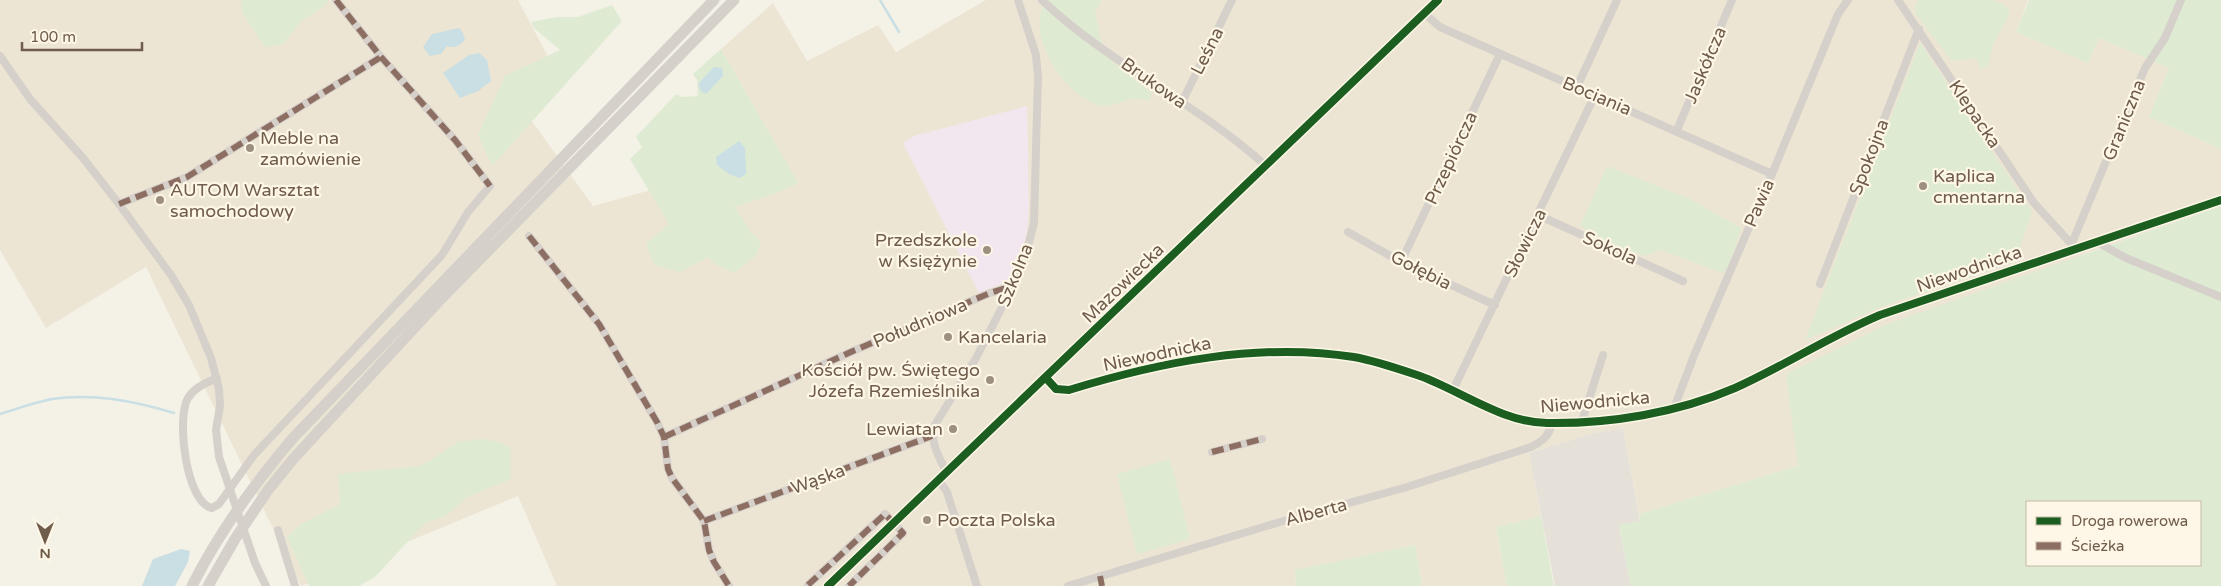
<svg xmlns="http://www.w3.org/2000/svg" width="2221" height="586" viewBox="0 0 2221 586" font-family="'Varela Round',sans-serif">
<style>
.residential{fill:#ede5d4}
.industrial{fill:#e6e1d8}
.education{fill:#f2e7ef}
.green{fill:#deebd2;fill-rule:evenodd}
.water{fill:#c9dfe4}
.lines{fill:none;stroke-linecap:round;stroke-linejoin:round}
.stream{stroke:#c9dfe4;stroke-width:2.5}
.minor{stroke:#d6d0ca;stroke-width:8}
.secondary{stroke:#d6d0ca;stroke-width:11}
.quiet{stroke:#8d6e63;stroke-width:6;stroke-dasharray:12 6;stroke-linecap:butt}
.cycleway-casing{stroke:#fef7e7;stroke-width:11}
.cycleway{stroke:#1b5e20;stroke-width:8}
.poi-dot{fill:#9e9081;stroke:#fef7e7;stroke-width:2}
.labels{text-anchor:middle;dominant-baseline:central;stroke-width:4.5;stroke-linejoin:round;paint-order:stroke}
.street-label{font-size:18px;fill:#705c4a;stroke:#fef7e7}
.poi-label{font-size:18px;fill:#705c4a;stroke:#fef7e7;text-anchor:start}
</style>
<rect width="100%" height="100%" fill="#f4f1e7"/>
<path class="residential" d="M0 0H518L553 66 508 88 593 206 781 154 721 49 773 3 807 61 878 25 896 52 986 0H2028L2016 32 2088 62 2099 38 2169 68 2149 117 2221 149V206L2087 253 1798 466 1639 514 1623 428 1591 434 1529 453 1541 516 1496 527 1507 586H1422L1415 545 1295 571 1296 586H557L518 496 301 586 146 267 46 328 0 250Z"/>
<path class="industrial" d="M1623 428 1640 521 1619 526 1631 586H1555L1529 453 1591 434Z"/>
<path class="education" d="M1027 106 1029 206 1027 232 1020 258 1011 280 979 293 903 143 914 136Z"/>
<g class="green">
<path d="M241 0H329L324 6 300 22 284 44 265 47 242 12Z"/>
<path d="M1045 0H1102L1095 13 1104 55 1152 93 1150 101C1144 100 1137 98 1131 99 1123 100 1113 107 1105 106 1072 103 1036 51 1040 19 1040 13 1043 6 1045 0Z"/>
<path d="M1918 0H1992L2001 3 2008 8 2009 16 1993 44 1988 66 1980 70 1979 62 1973 57 1965 60H1951L1916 14 1915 6Z"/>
<path d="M2029 0H2221V149L2149 117 2169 68 2099 38 2088 63 2016 32Z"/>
<path d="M612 5 622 21 492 166 478 135 505 76 560 50 534 28 531 22 557 17H578Z"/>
<path d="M1920 43 2032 212 2015 262 1883 306 1805 340Z"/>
<path d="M721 49 798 183 774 194 735 207 751 232 761 242 756 255 734 273 715 264 708 257 680 272 654 265 646 244 669 224 630 159 642 147 636 137 676 94 682 97 698 96 697 80 693 74Z"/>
<path d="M1607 166 1690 199 1741 228 1729 266 1723 273 1660 250 1644 256 1613 244 1580 226Z"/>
<path d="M2221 206V586H1631L1619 525 1640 521 1639 514 1798 466 1786 374 1885 325ZM2027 502H2200V565H2027Z"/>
<path d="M481 439 500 442 510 448 511 479 467 497 447 515 425 523 375 577 359 586H309L287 537 301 524 340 504 338 474 421 466 458 442Z"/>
<path d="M1170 459 1190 539 1137 554 1117 474Z"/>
<path d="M1541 516 1554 586H1507L1496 527Z"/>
<path d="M1415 545 1422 586H1296L1295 570Z"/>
</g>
<g class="water">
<path d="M459 28 463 33 465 40C459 46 455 49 447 46L441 54 430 56 423 47 432 34Z"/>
<path d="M479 53 487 60 491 81 478 91 460 98 443 73 469 55Z"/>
<path d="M714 67 722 68 723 76 706 94 701 91 698 84Z"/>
<path d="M739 141 745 148 746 174 740 178 729 174 717 165 716 157Z"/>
<path d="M181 549 190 551 188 562 175 586H142L153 559Z"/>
</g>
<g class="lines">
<g class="stream">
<path d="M880 0 899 32"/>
<path d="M0 414C17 409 35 402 52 399 94 393 134 401 174 413"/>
</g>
<g class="minor">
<path d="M1042 0C1109 64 1197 103 1266 166"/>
<path d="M1898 0 2034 203 2075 248"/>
<path d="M1424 13 1440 27 1772 174"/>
<path d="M0 56 30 99 83 158 119 204 171 275 189 305 211 358 219 389 220 406 216 430 219 457 255 563 266 586"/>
<path d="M1577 87 1617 0"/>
<path d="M1182 102 1232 0"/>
<path d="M1677 130 1732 0"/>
<path d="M119 204 187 177 381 57"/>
<path d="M1538 215 1683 281"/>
<path d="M1348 232 1401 262 1495 305"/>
<path d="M529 236 599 324 657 422 664 437 668 469 672 478 704 521 709 550 714 562 729 586"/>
<path d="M2097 242 2126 258 2221 297"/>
<path d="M2072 243 2145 68 2165 38 2181 0"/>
<path d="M1401 262 1500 54"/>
<path d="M1820 284 1919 29"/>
<path d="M217 378C206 383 195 387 188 398 176 418 186 503 212 508L219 504 254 455 442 255 468 212 490 186 455 140 381 57 336 0"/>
<path d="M1046 378 1056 389 1069 390C1160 362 1259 342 1354 357 1376 361 1399 369 1420 376 1461 391 1504 423 1547 423 1610 424 1677 413 1735 388 1784 366 1830 336 1880 315L2221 200"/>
<path d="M1453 390 1595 95"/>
<path d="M1674 408 1695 353 1772 174 1838 14 1848 0"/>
<path d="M1582 421 1603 355"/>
<path d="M664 437 853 351 990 293 1013 286"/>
<path d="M1212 452 1262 439"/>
<path d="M947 472C939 459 931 443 933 428L976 358 1017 278 1025 258 1034 223 1038 77 1036 55 1018 0"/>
<path d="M938 479 947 492 977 586"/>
<path d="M704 521 932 436"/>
<path d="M278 530 295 586"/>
<path d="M808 585 885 514 903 533 849 586"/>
<path d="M828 586 1438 0"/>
<path d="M1068 586 1280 522 1407 487 1531 447C1543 441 1549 436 1552 423"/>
</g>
<g class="secondary">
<path d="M192 586C219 532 254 484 293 438L714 0"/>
<path d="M208 586 235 539 268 490 294 458 439 301 734 0"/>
</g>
<g class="quiet">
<path d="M336 0 381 57 455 140 490 186"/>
<path d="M119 204 187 177 381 57"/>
<path d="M529 236 599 324 657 422 664 437 668 469 672 478 704 521 709 550 714 562 729 586"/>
<path d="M664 437 853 351 990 293 1013 286"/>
<path d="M1212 452 1262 439"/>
<path d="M704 521 932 436"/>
<path d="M1100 576 1102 586"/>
<path d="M808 585 885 514 903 533 849 586"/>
</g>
<g class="cycleway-casing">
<g id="cycleway">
<path d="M1046 378 1056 389 1069 390C1160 362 1259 342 1354 357 1376 361 1399 369 1420 376 1461 391 1504 423 1547 423 1610 424 1677 413 1735 388 1784 366 1830 336 1880 315L2221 200"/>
<path d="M828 586 1438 0"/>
</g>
</g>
<use href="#cycleway" class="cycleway"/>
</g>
<g class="poi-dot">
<circle cx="250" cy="148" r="5"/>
<circle cx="1923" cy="186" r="5"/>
<circle cx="160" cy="200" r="5"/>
<circle cx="987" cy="250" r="5"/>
<circle cx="948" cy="337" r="5"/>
<circle cx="990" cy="380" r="5"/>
<circle cx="953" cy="429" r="5"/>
<circle cx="927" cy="520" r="5"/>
</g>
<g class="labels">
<g class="street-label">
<text transform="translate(1207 51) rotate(-63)">Leśna</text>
<text transform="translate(1705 65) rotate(-67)">Jaskółcza</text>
<text transform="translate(1154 83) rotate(35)">Brukowa</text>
<text transform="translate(1597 96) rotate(23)">Bociania</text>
<text transform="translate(1975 114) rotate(56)">Klepacka</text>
<text transform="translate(2124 120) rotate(-68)">Graniczna</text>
<text transform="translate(1869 157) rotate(-69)">Spokojna</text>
<text transform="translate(1451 158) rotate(-65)">Przepiórcza</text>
<text transform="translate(1759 203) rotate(-67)">Pawia</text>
<text transform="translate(1525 243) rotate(-64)">Słowicza</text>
<text transform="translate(1610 248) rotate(24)">Sokola</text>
<text transform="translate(1969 269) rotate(-19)">Niewodnicka</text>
<text transform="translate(1421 270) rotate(27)">Gołębia</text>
<text transform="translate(1015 275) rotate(-68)">Szkolna</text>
<text transform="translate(1123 283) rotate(-44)">Mazowiecka</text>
<text transform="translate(920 323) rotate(-23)">Południowa</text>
<text transform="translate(1157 354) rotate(-12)">Niewodnicka</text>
<text transform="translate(1595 402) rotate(-5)">Niewodnicka</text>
<text transform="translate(818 479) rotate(-20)">Wąska</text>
<text transform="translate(1316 512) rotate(-15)">Alberta</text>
</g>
<g class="poi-label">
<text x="260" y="138">Meble na<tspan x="260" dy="21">zamówienie</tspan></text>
<text x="1933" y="176">Kaplica<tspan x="1933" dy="21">cmentarna</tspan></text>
<text x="170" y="190">AUTOM Warsztat<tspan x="170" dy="21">samochodowy</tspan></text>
<text x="977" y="240" text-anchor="end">Przedszkole<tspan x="977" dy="21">w Księżynie</tspan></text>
<text x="958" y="337">Kancelaria</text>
<text x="980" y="370" text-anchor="end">Kościół pw. Świętego<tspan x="980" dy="21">Józefa Rzemieślnika</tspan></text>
<text x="943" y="429" text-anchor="end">Lewiatan</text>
<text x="937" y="520">Poczta Polska</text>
</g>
</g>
<rect x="2026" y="501" width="175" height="65" fill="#fef7e7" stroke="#c5b9a8"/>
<rect x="2036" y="517" width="25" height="8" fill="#1b5e20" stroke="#c5b9a8"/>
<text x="2071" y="526" font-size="15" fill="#705c4a">Droga rowerowa</text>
<rect x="2036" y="542" width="25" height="8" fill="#8d6e63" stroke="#c5b9a8"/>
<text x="2071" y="551" font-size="15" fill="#705c4a">Ścieżka</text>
<g transform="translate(45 541) rotate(180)" stroke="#fef7e7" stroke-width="4" paint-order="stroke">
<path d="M0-4L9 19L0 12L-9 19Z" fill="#705c4a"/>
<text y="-8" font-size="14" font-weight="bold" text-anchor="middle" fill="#705c4a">N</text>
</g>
<path d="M22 42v8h120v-8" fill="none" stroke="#705c4a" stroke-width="2.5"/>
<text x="30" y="42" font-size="15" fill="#705c4a" stroke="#fef7e7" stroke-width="4" paint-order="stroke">100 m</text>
</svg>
